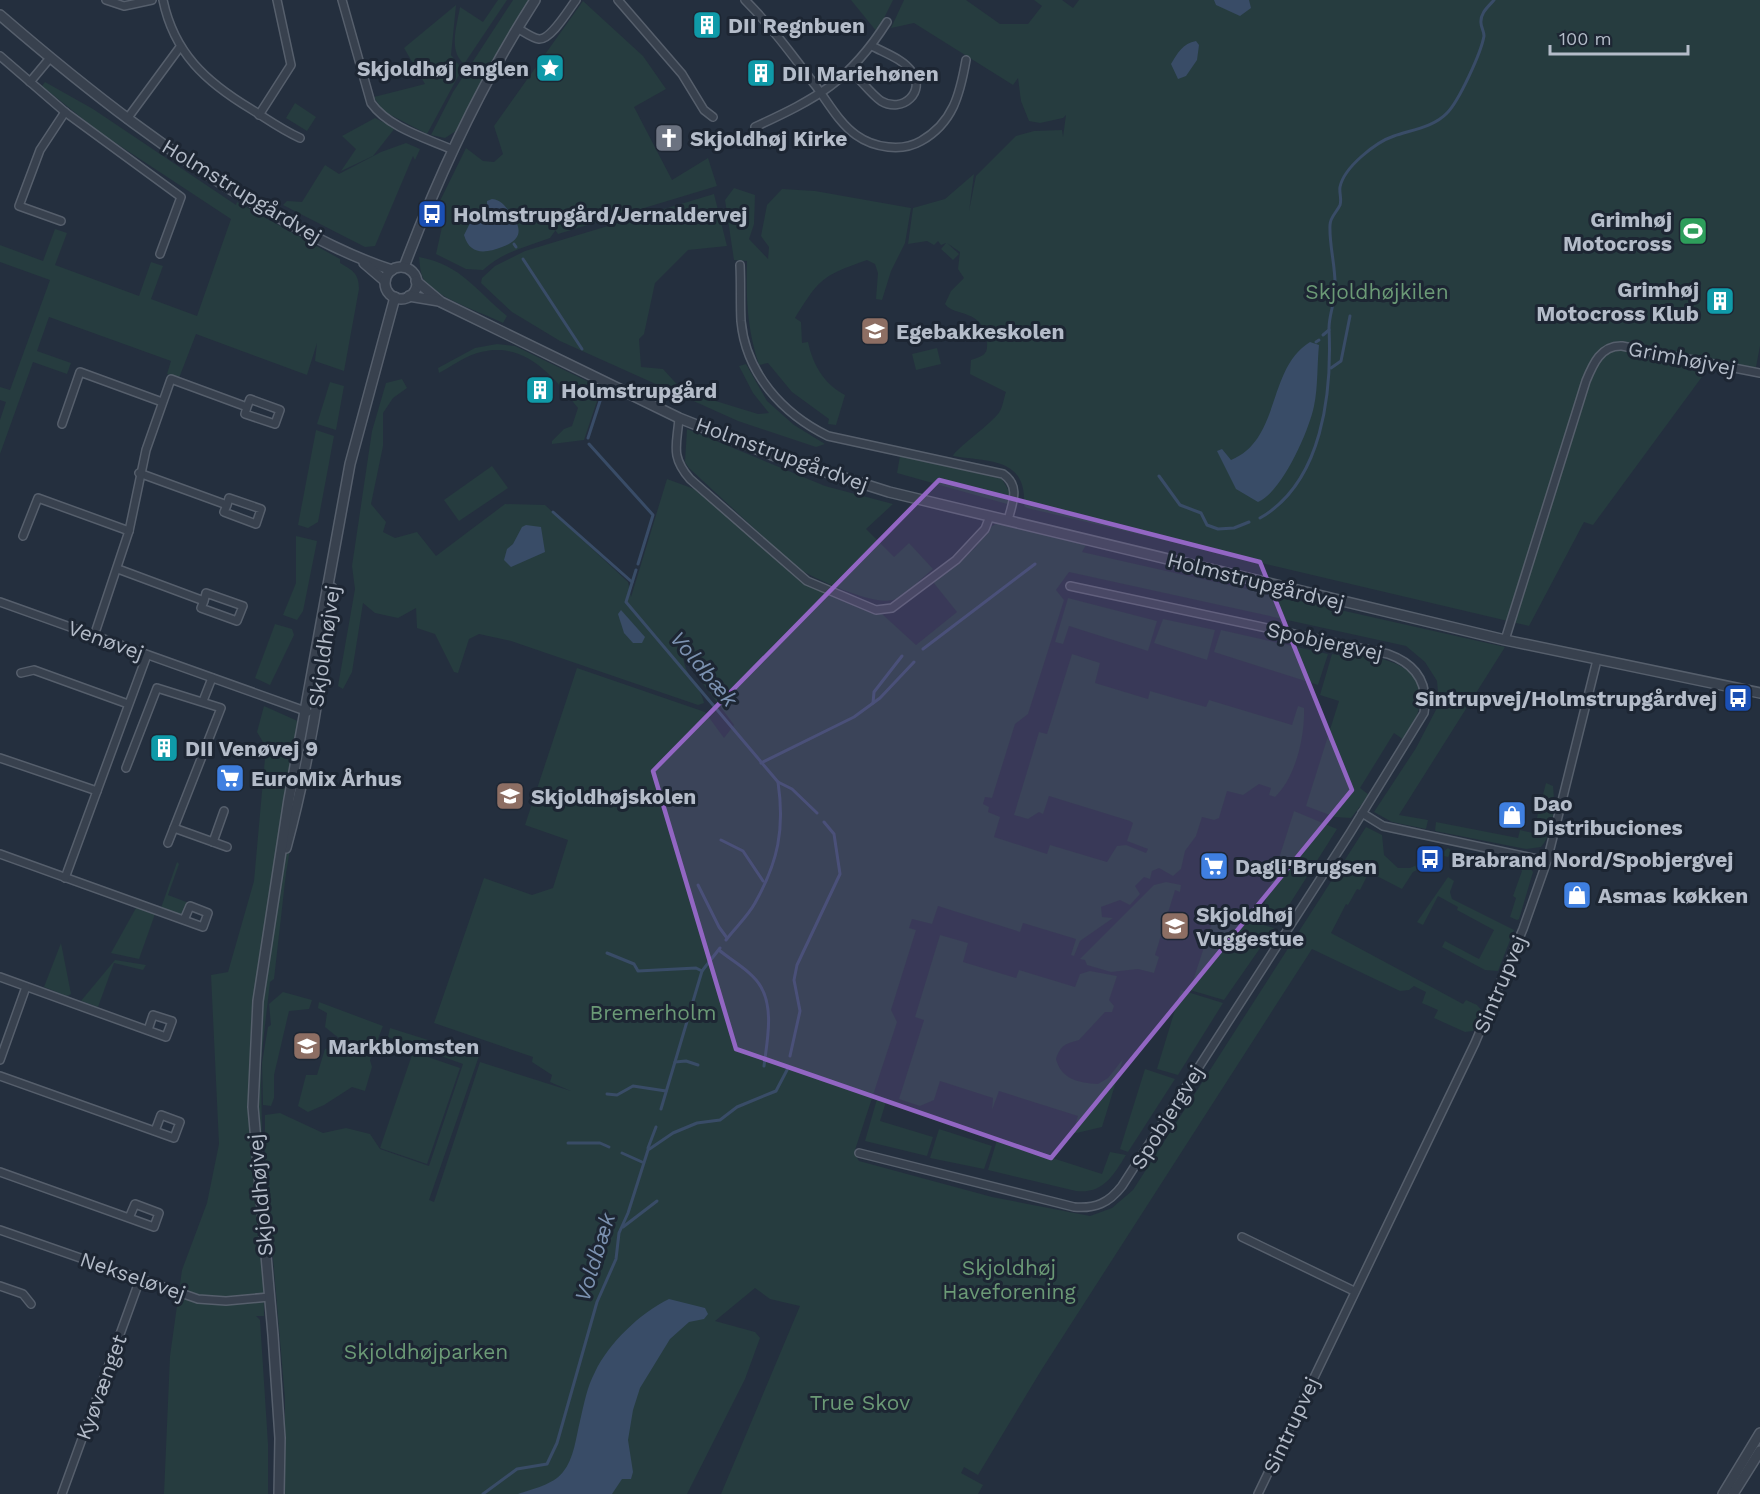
<svg xmlns="http://www.w3.org/2000/svg" width="1760" height="1494" viewBox="0 0 1760 1494" font-family="'Work Sans',sans-serif">
<style>
.green{fill:#263c3f}
.water{fill:#394c67}
.lines{fill:none;stroke-linecap:round;stroke-linejoin:round}
.stream{stroke:#394c67;stroke-width:3}
.minor-casing{stroke:#565f6c;stroke-width:10}
.tertiary-casing{stroke:#565f6c;stroke-width:12}
.minor{stroke:#38414e;stroke-width:7}
.tertiary{stroke:#38414e;stroke-width:9}
.marked{fill:#9266c3;fill-opacity:0.2;stroke:#9266c3;stroke-width:4.5;stroke-linejoin:round}
.labels{text-anchor:middle;dominant-baseline:central;stroke-width:6;stroke-linejoin:round;paint-order:stroke}
.poi-label{font-size:21px;font-weight:bold;fill:#b4bcc9;stroke:#1d2633;text-anchor:start}
.street-label{font-size:21px;fill:#b4bcc9;stroke:#1d2633}
.park-label{font-size:21px;fill:#6b9a76;stroke:#1d2633}
.water-label{font-size:22px;font-style:italic;fill:#7c92b1;stroke:#1d2633}
</style>
<rect width="100%" height="100%" fill="#242f3e"/>
<g class="green">
<path d="M498 0H507L464 64C448 50 457 26 460 7L483 22Z"/>
<path d="M513 0H529L456 131 445 138 431 135 453 92Z"/>
<path d="M851 0H893L877 32Z"/>
<path d="M904 0H966L1000 24H1028L1042 6 1034 0H1062L1073 8 1079 0H1760V346L1755 372 1672 355 1669 362 1707 370 1593 525 1584 522 1529 626 1027 508 1024 506C1027 457 989 462 953 456 954 450 993 423 1000 411 1003 406 1004 397 1006 392L970 374 971 360C983 356 988 355 987 342 984 308 954 317 945 304L951 291 964 278 958 269 960 252 947 243 959 254 953 260 941 249 946 243 941 245 938 241 934 245 927 241 908 244 913 208 945 199 974 174 969 211 976 176 1016 136 1034 131 1062 130 1063 137 1066 115 1063 118 1040 123 1029 121 1021 101 1018 78 1013 85 914 23 891 28Z"/>
<path d="M583 1 643 56 666 89 634 107 672 180 708 158 717 186 558 234 553 227 555 231 550 238C526 247 502 252 483 270L466 269 436 254 442 227 436 209 466 148 483 161 494 162 503 154 494 126Z"/>
<path d="M456 5 451 55 462 69 427 134 383 111 374 97 425 84 404 48Z"/>
<path d="M45 82 93 109 236 205 237 202 340 259V263C352 270 359 273 359 289L344 371 315 361 317 343 307 375 196 334 179 378 167 374 171 361 49 317 37 351 71 363 67 374 33 362 0 454V420L6 402 0 400V387L10 390 50 280 0 262V245L43 261 55 229 67 233 55 265 139 296 151 262 163 266 151 299 197 316 231 219 99 132 42 86Z"/>
<path d="M295 103 316 117 307 131 286 118Z"/>
<path d="M375 118 395 128 373 156 341 171 356 149 342 136Z"/>
<path d="M406 143 420 149 415 160 413 156 375 246 365 247 283 205 287 201 302 202 325 165 339 174 381 152Z"/>
<path d="M734 188 755 195 754 224 749 239 768 259 769 247 761 236 767 205 782 189 815 191 911 208 905 243 891 271 882 300 876 299 878 273 875 264 867 260C822 276 820 278 795 318L801 322 802 343 808 342C813 365 824 384 845 395L836 425 828 424 829 419 792 392 768 363 759 365C747 328 746 300 747 261L734 260 725 200Z"/>
<path d="M714 194 727 246 688 250 655 283 644 334 639 339 641 367 663 369 683 391 758 414 769 413 753 393 739 366 746 364 767 401 794 425 825 444 816 447 738 421 560 341 512 312 481 283 482 278 495 266 525 251Z"/>
<path d="M419 257C462 265 476 291 507 316L503 323C483 313 437 298 424 280 420 273 420 265 419 257Z"/>
<path d="M497 344 515 346 591 383 599 395 584 440 552 444V441L564 429 572 426 578 408C554 377 525 341 481 352 467 355 452 366 439 373L438 368 475 348Z"/>
<path d="M937 348 941 364 916 370 912 354Z"/>
<path d="M402 379 407 388 393 398 383 413V446L371 504 386 522 383 532 395 538 417 532 436 556 505 504 545 505 628 582 631 597 667 479 697 490 802 583 874 614 881 613 916 645 957 612 933 582 975 548 989 528 997 523 1086 545 1082 552 1505 647 1399 815 1428 820 1426 829 1392 822 1374 812 1416 748 1439 704 1437 681 1425 662 1406 646 1069 572 1056 590 1064 600 1028 714 1015 724 992 798 985 797 983 804 989 807 988 812 1000 817 994 837 1047 854 1050 845 1107 862 1117 846 1126 845 1146 853 1148 849 1127 841 1133 823 1130 821 1049 796 1043 814 1039 812 1028 819 1014 815 1039 732 1047 734 1072 654 1100 663 1095 683 1148 699 1150 691 1206 707 1209 700 1292 725 1298 706 1304 708C1305 736 1296 777 1275 797L1269 795 1271 788 1259 784 1243 795 1227 791 1219 818 1214 820 1202 817 1196 836 1185 851 1181 869 1173 876 1159 868 1152 871 1150 879 1144 877 1135 886 1140 894 1130 905 1120 900 1101 907 1102 917 1113 918 1080 941 1074 956 1071 955 1076 939 1023 923 1020 932 938 906 932 924 912 919 909 928 916 930 891 1010 897 1022 854 1153 859 1161 992 1197 1090 1216 1112 1208 1133 1190 1366 827 1382 835 1384 855 1398 868H1410L1428 860 1430 862 1448 848 1452 851 1448 857 1444 856 1413 872 1402 889 1369 872 1360 890 1357 889 1348 905 1346 904 1331 933 1463 1004 1466 1000 1477 1005 1483 1012 1473 1031 1465 1032 1434 1018 1438 1010 1422 1003 1426 992 1414 986 1409 990 1400 991 1312 949 1042 1369 978 1475 964 1467 961 1473 983 1485 978 1494H721L800 1306 770 1299 755 1288 715 1321 755 1332 760 1338 745 1379 687 1494H285V1399L265 1164V1115L280 1113 323 1133 346 1128 370 1134 380 1149 429 1166 463 1064 388 1037 390 1028 479 1056 429 1200 434 1202 480 1062 571 1091 550 1082 552 1075 532 1062 533 1057 434 1023 484 878 532 895 553 888 568 840 525 825 577 668 705 712 724 738 734 725 683 657C686 679 701 686 704 703L698 705 511 641 479 634 469 639 458 673 454 672 435 634 417 628 416 608 398 618 375 613 363 603 352 672 343 689 338 686 355 589 352 566 372 431 386 383Z"/>
<path d="M330 382 344 386 336 430 317 424Z"/>
<path d="M687 429 825 486 893 504 866 529 894 557 909 543 933 569C921 578 909 593 896 599 876 608 816 579 797 568L689 468 685 462Z"/>
<path d="M316 430 334 436 318 522 308 528 298 525Z"/>
<path d="M900 456 1002 479 1010 493 1007 504 897 473Z"/>
<path d="M492 466 508 488 459 521 444 500Z"/>
<path d="M296 536 317 541 303 611 297 620 283 615 296 583Z"/>
<path d="M1068 598 1157 621 1148 651 1069 626 1063 644 1055 642Z"/>
<path d="M1163 619 1215 630 1207 660 1154 643Z"/>
<path d="M275 624 292 629 294 635 270 685 255 678Z"/>
<path d="M1221 630 1328 654 1318 685 1214 652Z"/>
<path d="M1348 651C1406 662 1445 675 1404 740L1394 733 1360 788 1369 795 1351 818 1335 817 1306 806 1339 701 1320 695 1332 654 1344 656Z"/>
<path d="M264 706 311 727 286 873 274 979 270 982 261 1060 264 1316H256L260 1320 268 1444V1494H164L170 1356 182 1270 207 1203 219 1144 211 975 228 972 254 881 266 747 257 732Z"/>
<path d="M1546 783 1553 786C1555 804 1554 832 1541 847L1526 849 1435 831 1436 822 1518 838 1520 830 1533 833Z"/>
<path d="M1294 811 1337 829 1279 921 1261 915Z"/>
<path d="M1506 858 1526 862 1533 872 1519 919 1517 920 1510 917 1516 898 1513 896 1522 871 1516 864 1500 859Z"/>
<path d="M177 862 179 864 168 895 189 903 183 915 161 908Z"/>
<path d="M1448 877 1454 881 1450 892 1452 899 1514 930 1498 971 1485 970 1442 947 1445 941 1479 959 1494 930 1457 910 1458 907 1438 896 1423 925 1417 922Z"/>
<path d="M1166 882 1181 885 1180 892 1175 890 1155 955 1159 957 1154 973 1138 969 1111 972 1087 965 1085 960 1080 959 1154 885Z"/>
<path d="M136 908 155 914 139 959 111 953Z"/>
<path d="M1216 910 1274 928 1224 1000 1190 990Z"/>
<path d="M940 935 968 943 963 962 1016 978 1019 970 1075 987 1080 974 1090 971 1117 976 1109 1000 1114 1006 1112 1012H1105L1079 1040C1066 1044 1061 1044 1056 1059 1061 1079 1079 1083 1098 1084L1108 1078 1123 1059 1102 1127 1072 1134 1078 1116 999 1091 992 1110 993 1098 940 1081 934 1100 920 1106 899 1099 924 1020 915 1017Z"/>
<path d="M61 943 71 994 67 996 44 987Z"/>
<path d="M115 960 146 965 143 970 114 963 98 1007 81 1001Z"/>
<path d="M1181 990 1223 1003 1178 1075 1157 1069Z"/>
<path d="M283 992 312 1000 309 1009 289 1011 274 1075V1098L271 1106 263 1105 262 1063 268 1027 271 1025 269 1004Z"/>
<path d="M319 1002 383 1026 370 1060 372 1067 365 1091 352 1087 324 1105 308 1112 298 1106 306 1075H317L325 1049 339 1044 340 1039 325 1027 327 1013 318 1008Z"/>
<path d="M413 1052 460 1068 427 1164 380 1148Z"/>
<path d="M1145 1069 1175 1079 1128 1152 1120 1149Z"/>
<path d="M877 1099 886 1102 880 1121 933 1137 927 1156 865 1141Z"/>
<path d="M939 1129 992 1146 984 1169 930 1158Z"/>
<path d="M997 1140 1102 1174 1110 1152 1126 1155C1113 1176 1103 1194 1076 1191L988 1170Z"/>
</g>
<g class="water">
<path d="M1214 0H1249L1251 8 1240 16 1216 5Z"/>
<path d="M1196 41 1199 45 1197 60 1186 76 1178 79 1171 64C1177 54 1183 43 1196 41Z"/>
<path d="M492 199C501 200 504 205 510 212 523 229 522 240 502 247 486 253 470 256 464 235L471 221 487 211V201Z"/>
<path d="M1310 342 1319 345C1317 365 1318 387 1314 406 1309 431 1282 492 1258 502L1236 489 1217 451 1222 449 1231 460C1281 440 1267 368 1310 342Z"/>
<path d="M526 525 541 527 545 552 511 567 504 560 507 549 513 544 522 527Z"/>
<path d="M621 610 645 637 642 643H633L624 633 618 614Z"/>
<path d="M669 1299 705 1308 708 1314 704 1319 689 1322 670 1339 640 1388 633 1410 628 1440 633 1472 631 1479H622L612 1494H518C532 1489 553 1485 563 1472 574 1459 576 1437 580 1421 584 1404 587 1387 595 1372 609 1343 640 1313 669 1299Z"/>
</g>
<g class="lines">
<g class="stream">
<path d="M514 244 516 247"/>
<path d="M523 259 582 349"/>
<path d="M1323 335 1329 330"/>
<path d="M1316 342 1319 340"/>
<path d="M1331 368 1341 361 1350 316"/>
<path d="M588 438 602 395"/>
<path d="M589 444 653 515 638 564"/>
<path d="M1159 476 1180 505 1201 513 1207 525 1218 529 1234 528 1249 522"/>
<path d="M553 512 632 582"/>
<path d="M1260 518C1323 482 1332 392 1329 328 1329 315 1335 302 1335 288 1336 267 1329 246 1330 225 1330 217 1337 212 1340 205 1342 199 1339 193 1340 187 1344 167 1376 142 1394 136 1411 130 1434 127 1447 113 1459 101 1481 53 1484 36 1484 31 1481 27 1481 23 1480 13 1488 7 1494 0"/>
<path d="M636 570 626 602 778 782 792 789 817 813"/>
<path d="M923 649 1035 564"/>
<path d="M873 703 874 692 902 656"/>
<path d="M761 763 854 717 880 698 914 662"/>
<path d="M721 840 743 851 763 881"/>
<path d="M698 885 719 927 727 938"/>
<path d="M726 940C735 928 748 916 755 903 778 862 785 829 778 782"/>
<path d="M719 950C732 961 753 972 761 987 774 1009 767 1042 764 1066"/>
<path d="M607 953 634 964 638 971 696 968 702 971"/>
<path d="M790 1056 800 1011 794 980 797 965 840 874 834 834 824 822"/>
<path d="M675 1062 686 1061 698 1065"/>
<path d="M607 1094 617 1095 633 1086 666 1091"/>
<path d="M661 1109 702 971 720 948"/>
<path d="M568 1143H600L609 1147"/>
<path d="M648 1148 656 1127"/>
<path d="M622 1153 642 1162"/>
<path d="M623 1227 657 1201"/>
<path d="M483 1494 517 1469 547 1464 557 1443 597 1302 616 1259 619 1233 628 1213 648 1150 673 1133 697 1123 720 1120 737 1107 776 1091 787 1070"/>
</g>
<g class="minor-casing">
<g id="minor">
<path d="M106 0 124 6 152 0"/>
<path d="M163 0C174 53 206 82 251 109 267 119 282 130 300 138"/>
<path d="M342 0 371 103C389 128 426 138 453 150"/>
<path d="M618 0 682 74 704 110 713 117"/>
<path d="M745 0C771 26 793 56 815 85 828 102 839 123 856 135 874 148 902 152 921 141 953 123 960 94 966 60"/>
<path d="M517 28C523 31 532 38 539 39 551 40 569 9 576 0"/>
<path d="M0 56 65 112 181 197 160 254"/>
<path d="M851 71C861 80 871 94 881 101 903 114 926 91 912 72 903 59 885 53 872 46"/>
<path d="M30 82 50 58"/>
<path d="M259 115 291 65 277 0"/>
<path d="M127 119 180 47"/>
<path d="M755 127C817 98 849 82 887 22"/>
<path d="M61 221 19 206 40 150 65 112"/>
<path d="M740 265C741 284 740 303 741 321 746 374 783 414 828 436L1003 474C1021 486 1012 504 1008 520"/>
<path d="M679 418C677 445 670 456 690 479L807 581 876 610 892 608 956 560 985 529 990 516"/>
<path d="M62 424 80 372 162 402"/>
<path d="M139 473 227 505 224 512 256 524 261 509 229 498 227 505"/>
<path d="M23 536 38 498 129 531"/>
<path d="M118 569 204 601 201 608 237 621 243 606 206 593 204 601"/>
<path d="M0 602 308 712"/>
<path d="M94 636 129 531 146 450 171 379 247 407 245 414 275 424 280 410 250 399 247 407"/>
<path d="M1505 640 1586 381C1593 364 1601 345 1622 346L1760 373"/>
<path d="M21 673 34 670 128 704"/>
<path d="M203 701 212 678"/>
<path d="M0 758 97 791"/>
<path d="M126 768 157 688 221 708 168 843"/>
<path d="M1362 813 1383 826 1547 861"/>
<path d="M174 828 227 847"/>
<path d="M213 842 224 811"/>
<path d="M0 854 203 927 208 913 190 906 184 920"/>
<path d="M65 878 147 655"/>
<path d="M0 977 166 1037 172 1021 153 1015 148 1030"/>
<path d="M0 1060 26 987"/>
<path d="M0 1076 174 1138 180 1122 161 1115 155 1131"/>
<path d="M859 1153 1074 1207C1095 1209 1109 1203 1122 1186L1350 833 1424 713C1429 683 1416 664 1388 654L1070 586"/>
<path d="M0 1172 154 1227 159 1213 135 1204 129 1218"/>
<path d="M0 1230 198 1299 226 1301 269 1297"/>
<path d="M1242 1237 1354 1291"/>
<path d="M0 1286 23 1294 31 1304"/>
<path d="M62 1494 140 1279"/>
<path d="M1258 1494 1475 1043 1523 929 1547 861 1597 660"/>
</g>
</g>
<g class="tertiary-casing">
<g id="tertiary">
<path d="M0 15C87 90 176 160 276 216 314 237 351 257 392 270"/>
<path d="M364 263 385 281"/>
<path d="M404 267C439 174 481 84 535 0"/>
<circle cx="401" cy="283" r="16"/>
<path d="M416 281 441 302 679 418 772 455 889 492 1505 640 1760 693"/>
<path d="M409 296 439 301"/>
<path d="M286 848C309 763 323 676 332 588"/>
<path d="M279 1494 280 1438 273 1335 253 1107 258 1001 289 799 350 464 395 297"/>
<path d="M1723 1494 1760 1433"/>
<path d="M1733 1494 1760 1451"/>
</g>
</g>
<use href="#minor" class="minor"/>
<use href="#tertiary" class="tertiary"/>
</g>
<path class="marked" d="M939 480 1260 562 1352 790 1051 1158 736 1049 653 771Z"/>
<defs>
<g id="building-square" transform="scale(1.5)"><rect x="-9" y="-9" width="18" height="18" rx="4" fill="#0f9aa8" stroke="#1d2633"/><path d="M-4-6H4V6H1V3H-1V6H-4ZM-2.5-4.3h1.7v1.8h-1.7ZM.8-4.3h1.7v1.8H.8ZM-2.5-1h1.7V.8h-1.7ZM.8-1h1.7V.8H.8Z" fill="#fff"/></g>
<g id="sight-square" transform="scale(1.5)"><rect x="-9" y="-9" width="18" height="18" rx="4" fill="#0f9aa8" stroke="#1d2633"/><path d="M0-6L1.8-2.2L6-1.7L2.9 1.2L3.7 5.4L0 3.3L-3.7 5.4L-2.9 1.2L-6-1.7L-1.8-2.2Z" fill="#fff"/></g>
<g id="church-square" transform="scale(1.5)"><rect x="-9" y="-9" width="18" height="18" rx="4" fill="#6b7280" stroke="#1d2633"/><path d="M-1.2-6h2.4v3.5h3.3v2.4h-3.3V6h-2.4V-.1h-3.3v-2.4h3.3Z" fill="#fff"/></g>
<g id="bus-square" transform="scale(1.5)"><rect x="-9" y="-9" width="18" height="18" rx="4" fill="#1a4fb4" stroke="#1d2633"/><path d="M-5-6H5V4H4V6H2V4H-2V6H-4V4H-5ZM-3.5-4V0h7V-4ZM-3.5 1.2v1.5H-2V1.2ZM2 1.2v1.5H3.5V1.2Z" fill="#fff"/></g>
<g id="stadium-square" transform="scale(1.5)"><rect x="-9" y="-9" width="18" height="18" rx="4" fill="#2e9e5b" stroke="#1d2633"/><path d="M0-5a6.5 5 0 1 0 0 10a6.5 5 0 1 0 0-10ZM-3.5-1.8h7v3.6h-7Z" fill="#fff"/></g>
<g id="school-square" transform="scale(1.5)"><rect x="-9" y="-9" width="18" height="18" rx="4" fill="#8d6e63" stroke="#1d2633"/><path d="M0-5L7-2L0 1L-7-2ZM-4 1L0 2.5L4 1V4Q0 6-4 4Z" fill="#fff"/></g>
<g id="supermarket-square" transform="scale(1.5)"><rect x="-9" y="-9" width="18" height="18" rx="4" fill="#3f7fe0" stroke="#1d2633"/><path d="M-6-5.5h2.5l.6 2H6L4.5 2H-2.5L-4.4-4H-6ZM-1.5 3.2a1.3 1.3 0 1 0 .1 0ZM3 3.2a1.3 1.3 0 1 0 .1 0Z" fill="#fff"/></g>
<g id="shop-square" transform="scale(1.5)"><rect x="-9" y="-9" width="18" height="18" rx="4" fill="#3f7fe0" stroke="#1d2633"/><path d="M-5-2.5h2.3a2.7 3.5 0 0 1 5.4 0H5L5.5 6h-11ZM-1.5-2.5h3a1.5 2.3 0 0 0-3 0Z" fill="#fff"/></g>
</defs>
<g fill-rule="evenodd">
<use href="#building-square" x="707" y="25"/>
<use href="#sight-square" x="550" y="68"/>
<use href="#building-square" x="761" y="73"/>
<use href="#church-square" x="669" y="138"/>
<use href="#bus-square" x="432" y="214"/>
<use href="#stadium-square" x="1693" y="231"/>
<use href="#building-square" x="1720" y="301"/>
<use href="#school-square" x="875" y="331"/>
<use href="#building-square" x="540" y="390"/>
<use href="#bus-square" x="1738" y="698"/>
<use href="#building-square" x="164" y="748"/>
<use href="#supermarket-square" x="230" y="778"/>
<use href="#school-square" x="510" y="796"/>
<use href="#shop-square" x="1512" y="815"/>
<use href="#bus-square" x="1430" y="859"/>
<use href="#supermarket-square" x="1214" y="866"/>
<use href="#shop-square" x="1577" y="895"/>
<use href="#school-square" x="1175" y="926"/>
<use href="#school-square" x="307" y="1046"/>
</g>
<g class="labels">
<g class="poi-label">
<text x="728" y="25">DII Regnbuen</text>
<text x="529" y="68" text-anchor="end">Skjoldhøj englen</text>
<text x="782" y="73">DII Mariehønen</text>
<text x="690" y="138">Skjoldhøj Kirke</text>
<text x="453" y="214">Holmstrupgård/Jernaldervej</text>
<text x="1672" y="219" text-anchor="end">Grimhøj<tspan x="1672" dy="24">Motocross</tspan></text>
<text x="1699" y="289" text-anchor="end">Grimhøj<tspan x="1699" dy="24">Motocross Klub</tspan></text>
<text x="896" y="331">Egebakkeskolen</text>
<text x="561" y="390">Holmstrupgård</text>
<text x="1717" y="698" text-anchor="end">Sintrupvej/Holmstrupgårdvej</text>
<text x="185" y="748">DII Venøvej 9</text>
<text x="251" y="778">EuroMix Århus</text>
<text x="531" y="796">Skjoldhøjskolen</text>
<text x="1533" y="803">Dao<tspan x="1533" dy="24">Distribuciones</tspan></text>
<text x="1451" y="859">Brabrand Nord/Spobjergvej</text>
<text x="1235" y="866">Dagli'Brugsen</text>
<text x="1598" y="895">Asmas køkken</text>
<text x="1196" y="914">Skjoldhøj<tspan x="1196" dy="24">Vuggestue</tspan></text>
<text x="328" y="1046">Markblomsten</text>
</g>
<g class="street-label">
<text transform="translate(242 191) rotate(31)">Holmstrupgårdvej</text>
<text transform="translate(1682 358) rotate(11)">Grimhøjvej</text>
<text transform="translate(782 454) rotate(20)">Holmstrupgårdvej</text>
<text transform="translate(1256 581) rotate(14)">Holmstrupgårdvej</text>
<text transform="translate(106 640) rotate(20)">Venøvej</text>
<text transform="translate(1325 641) rotate(12)">Spobjergvej</text>
<text transform="translate(324 646) rotate(-82)">Skjoldhøjvej</text>
<text transform="translate(1500 984) rotate(-67)">Sintrupvej</text>
<text transform="translate(1167 1117) rotate(-58)">Spobjergvej</text>
<text transform="translate(260 1195) rotate(-95)">Skjoldhøjvej</text>
<text transform="translate(133 1276) rotate(19)">Nekseløvej</text>
<text transform="translate(101 1387) rotate(-70)">Kyøvænget</text>
<text transform="translate(1291 1425) rotate(-65)">Sintrupvej</text>
</g>
<g class="park-label">
<text x="1377" y="291">Skjoldhøjkilen</text>
<text x="653" y="1012">Bremerholm</text>
<text x="1009" y="1267">Skjoldhøj<tspan x="1009" dy="24">Haveforening</tspan></text>
<text x="426" y="1351">Skjoldhøjparken</text>
<text x="860" y="1402">True Skov</text>
</g>
<g class="water-label">
<text transform="translate(704 669) rotate(50)">Voldbæk</text>
<text transform="translate(595 1257) rotate(-73)">Voldbæk</text>
</g>
</g>
<path d="M1550 45v9h138v-9" fill="none" stroke="#b4bcc9" stroke-width="3"/>
<text x="1559" y="45" font-size="18" fill="#b4bcc9" stroke="#1d2633" stroke-width="4.5" paint-order="stroke">100 m</text>
</svg>
